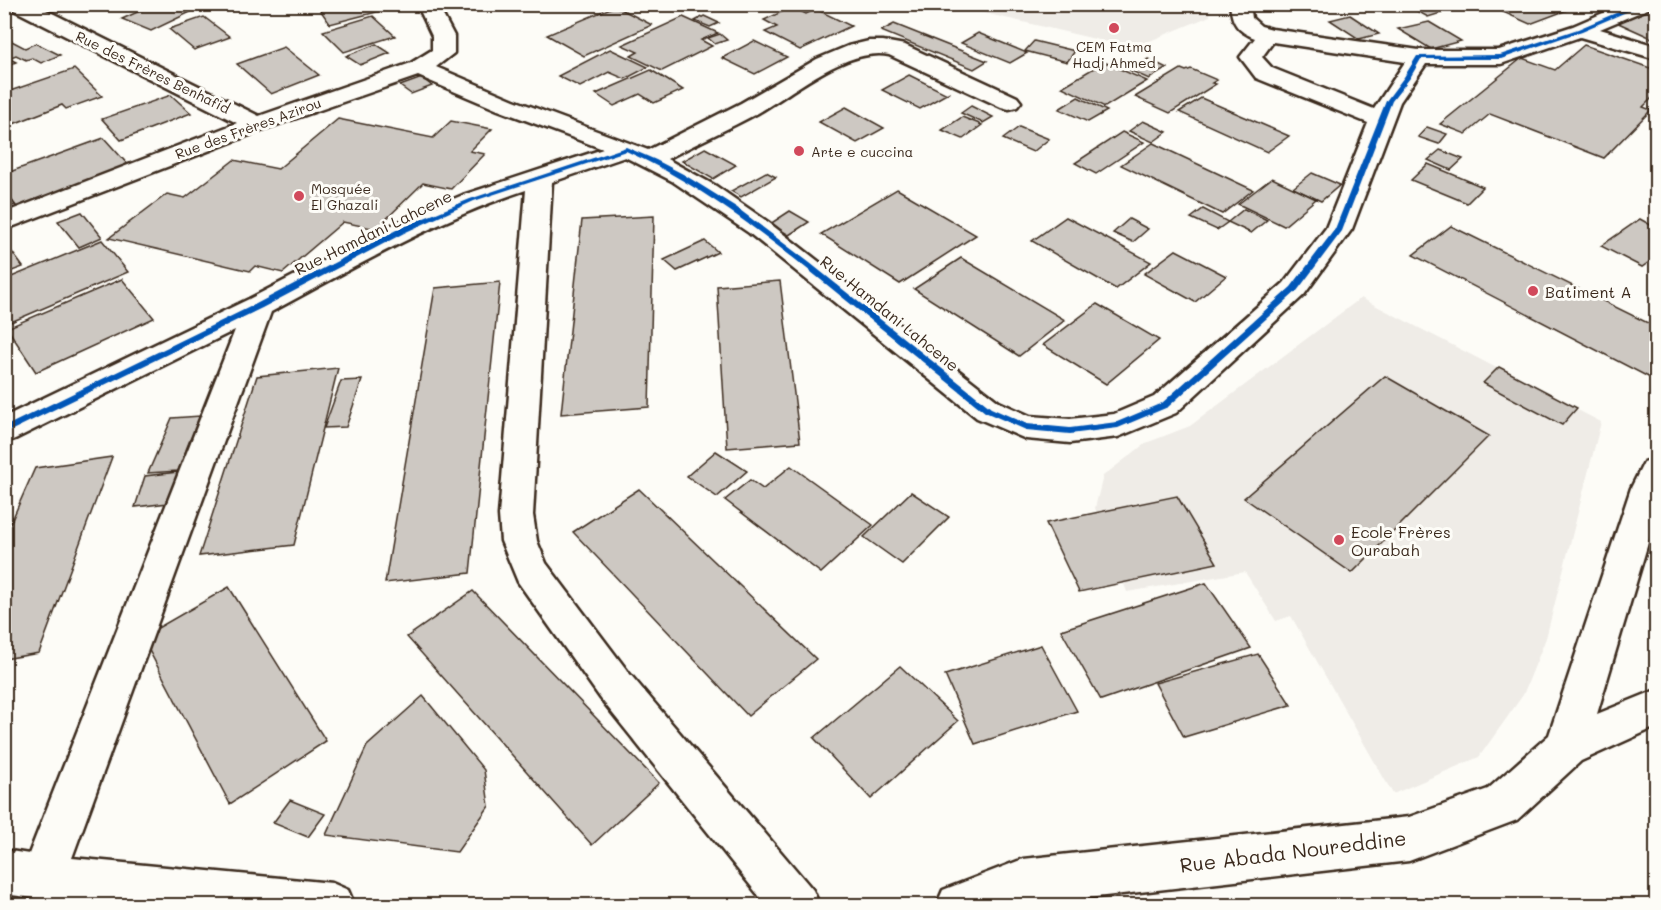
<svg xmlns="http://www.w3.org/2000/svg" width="1661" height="910" viewBox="0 0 1661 910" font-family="Mali,sans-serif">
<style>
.built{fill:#efece7}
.building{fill:#cdc8c2;stroke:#3b2a1e;stroke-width:1.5}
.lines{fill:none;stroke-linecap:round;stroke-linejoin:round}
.minor-casing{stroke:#3b2a1e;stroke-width:5}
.minor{fill:#fdfcf7;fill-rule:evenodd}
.cycleway-casing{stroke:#fdfcf7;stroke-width:4}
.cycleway{fill:#0057b8;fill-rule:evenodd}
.poi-dot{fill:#d1495b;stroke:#fdfcf7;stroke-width:2}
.labels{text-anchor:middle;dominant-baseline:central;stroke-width:6;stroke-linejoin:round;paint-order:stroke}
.far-poi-label{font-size:14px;fill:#3b2a1e;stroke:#fdfcf7;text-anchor:start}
.far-street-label{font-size:14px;fill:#3b2a1e;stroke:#fdfcf7}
.street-label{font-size:16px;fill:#3b2a1e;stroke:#fdfcf7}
.poi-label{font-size:16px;fill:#3b2a1e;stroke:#fdfcf7;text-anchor:start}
.near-street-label{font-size:20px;fill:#3b2a1e;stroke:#fdfcf7}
</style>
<rect width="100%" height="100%" fill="#fdfcf7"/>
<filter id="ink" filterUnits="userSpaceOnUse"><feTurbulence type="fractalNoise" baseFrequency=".0167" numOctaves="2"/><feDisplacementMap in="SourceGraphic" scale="12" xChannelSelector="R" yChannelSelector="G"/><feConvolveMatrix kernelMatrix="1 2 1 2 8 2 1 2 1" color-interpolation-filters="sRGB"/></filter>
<g filter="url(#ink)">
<g class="built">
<path d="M950 5 1211 4V5L1210 16 1133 48Z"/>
<path d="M1361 298 1601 422 1546 638 1523 695 1479 757 1393 794 1291 616 1276 621 1245 572 1127 592 1095 508 1103 476 1146 443 1190 426Z"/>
</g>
<g class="building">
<path d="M207 4 151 31 122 19 155 4Z"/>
<path d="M316 4H389L392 8 330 24Z"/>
<path d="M1404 4H1470L1428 17Z"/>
<path d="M1520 4H1583L1530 24 1501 11Z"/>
<path d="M615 6 652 25 584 56 547 35Z"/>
<path d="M792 7 806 14 816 9 851 26 800 50 765 32 777 27 764 20Z"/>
<path d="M1648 9 1656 12V40L1614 21Z"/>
<path d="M1350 15 1379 34 1359 39 1330 20Z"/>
<path d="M373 16 395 36 344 52 323 31Z"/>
<path d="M704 16 719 23 710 27 695 21Z"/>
<path d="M204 17 230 37 194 50 169 29Z"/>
<path d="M683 17 718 33 701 40 712 46 662 71 631 56 638 52 622 45Z"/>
<path d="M1429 22 1461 41 1431 49 1398 29Z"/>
<path d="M894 24 987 61 974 69 881 31Z"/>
<path d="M978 33 1027 53 1010 63 961 43Z"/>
<path d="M720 34 727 40 715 44 708 38Z"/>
<path d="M4 37 25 48 36 43 60 55 41 63 32 58 26 60 16 55 8 58 16 62 4 67Z"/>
<path d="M754 41 787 57 755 74 722 58Z"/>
<path d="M1034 41 1075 51 1067 62 1025 51Z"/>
<path d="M376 44 390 53 360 65 346 56Z"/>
<path d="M1584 45 1656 70V94L1643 107 1651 110 1604 158 1490 114 1466 134 1440 124 1522 58 1555 70Z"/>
<path d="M284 47 319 75 271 94 237 64Z"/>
<path d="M610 49 648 67 625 79 609 72 580 87 558 76Z"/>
<path d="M1148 59 1167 68 1149 79 1129 70Z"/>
<path d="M1104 62 1147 81 1105 107 1062 87Z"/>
<path d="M74 69 102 96 66 109 62 105 8 126 4 122V93Z"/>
<path d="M1181 69 1186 71 1191 69 1217 80 1212 83 1216 84 1170 113 1135 97Z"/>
<path d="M651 70 683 90 654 103 640 94 614 106 596 94Z"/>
<path d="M909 75 947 94 950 92 920 109 882 90Z"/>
<path d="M422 78 432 86 411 94 400 86Z"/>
<path d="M171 95 191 113 121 140 102 119Z"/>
<path d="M1078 97 1107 111 1088 122 1059 109Z"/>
<path d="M1201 98 1289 136 1267 152 1179 112Z"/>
<path d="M971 106 993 117 983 123 961 113Z"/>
<path d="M846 107 884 128 857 143 819 122Z"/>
<path d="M962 117 982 125 963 139 942 130Z"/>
<path d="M338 119 433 138 451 121 492 129 470 151 485 154 451 189 423 183 376 229 343 222 283 273 255 266 250 271 109 238 167 194 185 198 234 160 278 169Z"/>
<path d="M1143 121 1167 132 1153 142 1129 131Z"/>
<path d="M1019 127 1049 139 1033 152 1003 139Z"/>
<path d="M1427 127 1447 134 1439 144 1418 137Z"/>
<path d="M1122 132 1144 142 1096 174 1075 163Z"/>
<path d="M104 138 130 167 19 210 4 190V174Z"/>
<path d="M1153 143 1253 190 1222 214 1121 165Z"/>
<path d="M705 148 736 165 713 179 682 161Z"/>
<path d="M1440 150 1463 159 1451 170 1428 160Z"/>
<path d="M1428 164 1483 187 1467 203 1411 180Z"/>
<path d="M766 172 776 177 741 197 731 191Z"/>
<path d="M1312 173 1340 185 1321 201 1293 188Z"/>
<path d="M1272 178 1316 199 1284 226 1238 204Z"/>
<path d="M897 189 976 235 900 284 821 234Z"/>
<path d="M4 190 15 205 4 209Z"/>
<path d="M1203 209 1228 222 1217 230 1191 218Z"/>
<path d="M1244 209 1267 220 1251 233 1228 222Z"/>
<path d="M790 211 809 222 789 235 770 224Z"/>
<path d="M82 212 102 237 79 247 58 221Z"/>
<path d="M654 216 649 407 561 414 582 220Z"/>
<path d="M1066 217 1151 262 1116 289 1032 241Z"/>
<path d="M1129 219 1148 229 1133 242 1113 233Z"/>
<path d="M1640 219 1656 228V257L1642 267 1601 246Z"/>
<path d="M1451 226 1656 327V381L1413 255Z"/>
<path d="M102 240 128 272 11 322 4 312V280Z"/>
<path d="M705 241 718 252 677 271 664 260Z"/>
<path d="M4 244H6L23 267 4 274Z"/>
<path d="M1176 250 1226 276 1195 302 1144 274Z"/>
<path d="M961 258 1065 320 1019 356 914 289Z"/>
<path d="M122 279 154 318 36 372 7 328Z"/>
<path d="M780 281 800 442 727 448 717 286Z"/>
<path d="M500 282 470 573 385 583 435 288Z"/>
<path d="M1097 304 1159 340 1106 384 1043 345Z"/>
<path d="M1499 367 1577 408 1562 425 1483 383Z"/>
<path d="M338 368 294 545 199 556 257 376Z"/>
<path d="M1385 376 1489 436 1352 573 1244 498Z"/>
<path d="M362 380 346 427 324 428 341 381Z"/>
<path d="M200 416 178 471 148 473 172 418Z"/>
<path d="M716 451 747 471 717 497 687 476Z"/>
<path d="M112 457 39 653 4 659V538L35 468Z"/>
<path d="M791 466 873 525 821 573 725 500 750 480 763 489Z"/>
<path d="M178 472 168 503 135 507 145 476Z"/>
<path d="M639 489 816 659 748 716 573 532Z"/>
<path d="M911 492 949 517 902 564 864 537Z"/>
<path d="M1177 496 1217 563 1079 592 1046 523Z"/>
<path d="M1206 583 1251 648 1101 700 1061 630Z"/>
<path d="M229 587 326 741 230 804 142 637Z"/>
<path d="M473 591 659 783 592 845 407 637Z"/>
<path d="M1041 645 1077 711 975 744 945 675Z"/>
<path d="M1258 654 1291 705 1184 737 1155 683Z"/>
<path d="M900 666 958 721 871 799 814 738Z"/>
<path d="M423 696 484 770 489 806 457 852 326 835 367 746Z"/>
<path d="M290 800 325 814 308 837 273 823Z"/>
</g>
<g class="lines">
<g class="minor-casing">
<g id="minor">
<path d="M7 4H34L259 116 411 63 432 50V36L417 4H437L454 36V53L436 67 514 100 648 150 741 103 817 59 848 46 869 41H883L905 45 1017 97 1021 102 1017 107 1009 109 1001 107 889 55C847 47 793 93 758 113 728 129 697 143 667 159L716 186 768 222 999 402 1030 416 1070 419 1114 414 1154 397 1284 283 1326 228 1368 123 1256 78 1240 57 1255 38C1237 31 1232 23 1230 4H1250L1252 18 1261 26 1272 29 1419 50H1499L1573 26 1624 4H1653L1650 8 1600 29 1656 46V59L1580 37 1501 64H1426L1400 102 1352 229 1304 295 1176 413 1118 437 1070 443 1026 439 977 418 749 233 672 181 625 157 552 182 533 515 537 541 546 563 629 673 813 890 820 906H767L601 699 518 582 501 541 499 515 526 190C436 220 355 267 271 312L72 858 332 883 348 890 355 906H94L4 894V850L29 854 235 330 15 439 4 443V417L249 299 394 224 463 195 603 149 498 110 418 76 265 129 4 230V213L237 123 10 8ZM1273 42 1405 62 1374 109 1272 68 1262 57Z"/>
<path d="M1656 458V516L1597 714 1656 690V727L1581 761 1517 820 1409 861 1018 906H936L943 890 1023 859 1409 817 1488 789 1549 735 1631 488 1644 462Z"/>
</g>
</g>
<use href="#minor" class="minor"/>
<g class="cycleway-casing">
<path id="cycleway" d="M1637 4H1645L1582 31 1501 59H1421L1410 78 1392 101 1342 231 1297 291 1168 407 1118 428 1070 434 1026 430 985 412C937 374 890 335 842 297 774 242 706 187 626 151L474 201 406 232 262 308 4 434V427L256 304 400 228 470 199 626 147 656 160 683 174 736 207 810 263 991 408 1027 424 1070 428 1117 422 1162 403 1291 287 1335 229 1386 101 1404 77 1417 56 1500 55 1578 29Z"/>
</g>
<use href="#cycleway" class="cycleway"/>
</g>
</g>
<g class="poi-dot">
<circle cx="1114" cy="28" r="6"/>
<circle cx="799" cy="151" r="6"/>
<circle cx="299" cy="196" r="6"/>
<circle cx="1533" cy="291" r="6"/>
<circle cx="1339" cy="540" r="6"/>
</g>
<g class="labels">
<g class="far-poi-label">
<text x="1114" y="46" text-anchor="middle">CEM Fatma<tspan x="1114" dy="16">Hadj Ahmed</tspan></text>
<text x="811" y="151">Arte e cuccina</text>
<text x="311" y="188">Mosquée<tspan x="311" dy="16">El Ghazali</tspan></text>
</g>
<g class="far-street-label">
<text transform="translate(153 72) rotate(26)">Rue des Frères Benhafid</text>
<text transform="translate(248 128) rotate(-20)">Rue des Frères Azirou</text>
</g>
<g class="street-label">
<text transform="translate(373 232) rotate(-26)">Rue Hamdani Lahcene</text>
<text transform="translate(890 313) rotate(39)">Rue Hamdani Lahcene</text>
</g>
<g class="poi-label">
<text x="1545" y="291">Batiment A</text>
<text x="1351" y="531">Ecole Frères<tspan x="1351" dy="18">Ourabah</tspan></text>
</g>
<g class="near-street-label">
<text transform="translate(1293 851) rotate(-7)">Rue Abada Noureddine</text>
</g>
</g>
<rect width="1661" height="910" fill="none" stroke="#fdfcf7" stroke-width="24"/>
<rect x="12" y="12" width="1637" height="886" fill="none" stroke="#3b2a1e" stroke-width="2" filter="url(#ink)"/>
</svg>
